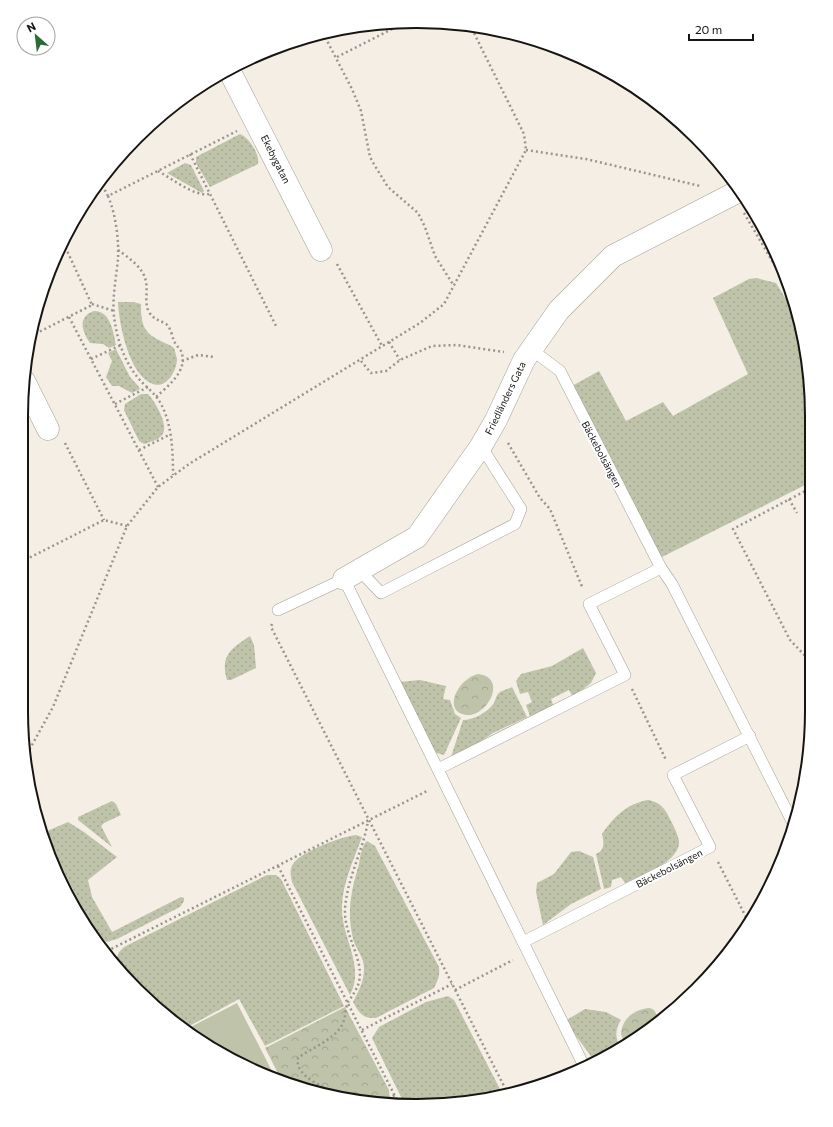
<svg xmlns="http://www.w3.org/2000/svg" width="833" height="1127" viewBox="0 0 833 1127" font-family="Commissioner,sans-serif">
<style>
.grass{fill:url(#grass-dots)}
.park{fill:url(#park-crowns)}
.pitch{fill:#bec3a9}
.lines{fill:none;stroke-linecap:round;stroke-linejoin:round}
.service-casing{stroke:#a59f97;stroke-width:12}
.minor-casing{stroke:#a59f97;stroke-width:23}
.path{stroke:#99948e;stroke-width:2.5;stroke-dasharray:2 3;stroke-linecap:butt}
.service{stroke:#fff;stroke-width:11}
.minor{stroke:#fff;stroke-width:22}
.labels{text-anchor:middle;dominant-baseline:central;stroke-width:4;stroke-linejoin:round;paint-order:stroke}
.street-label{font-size:10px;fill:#171512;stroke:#fff}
.rim{fill:none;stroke:#171512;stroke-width:2}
</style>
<defs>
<pattern id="grass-dots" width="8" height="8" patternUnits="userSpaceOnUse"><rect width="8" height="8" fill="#bec3a9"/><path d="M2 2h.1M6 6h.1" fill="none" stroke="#a3a790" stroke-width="1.8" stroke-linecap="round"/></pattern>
<pattern id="park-crowns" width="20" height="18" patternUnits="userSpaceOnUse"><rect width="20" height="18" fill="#bec3a9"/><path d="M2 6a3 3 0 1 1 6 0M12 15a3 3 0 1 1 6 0" fill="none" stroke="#a3a790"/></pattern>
</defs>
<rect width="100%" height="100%" fill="#f5eee5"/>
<g class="grass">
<path d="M240 134C249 138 260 154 258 164L210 187 196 163V157Z"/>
<path d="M185 163 191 165 204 191 202 193 167 173Z"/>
<path d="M756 278 776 283 795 314 809 365V483L660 558 572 386 599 371 626 421 663 402 673 416 748 374 713 298 749 279Z"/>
<path d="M118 302H133L141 304C141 321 142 332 159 340 164 343 169 344 174 348 175 351 176 355 177 359 177 371 166 389 153 384 129 376 119 324 118 302Z"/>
<path d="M94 311C111 311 113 332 116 345L109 348 103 344 90 343C82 331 77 317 94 311Z"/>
<path d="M116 349 130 377 139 387 140 389 132 393 119 386H112L106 377 112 361 108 353Z"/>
<path d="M141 394H148C155 401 170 427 162 435 158 440 150 442 144 444L139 441 124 410 125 404Z"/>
<path d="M250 636 254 645 256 668 231 680H227C220 655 231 649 250 636Z"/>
<path d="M583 648 596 673 591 683 573 697 569 690 551 699 554 707 530 716 526 705 532 702 528 692 520 694 516 681 521 674 552 666Z"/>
<path d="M420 680 446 686 443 699 450 700 455 714 461 718 444 755 430 751 400 682Z"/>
<path d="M512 687 527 717 493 733 468 750 451 757 463 720C474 720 488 712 494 703 496 699 496 695 500 692 503 690 508 689 512 687Z"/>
<path d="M648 800C662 803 665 809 671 821 674 827 678 835 679 841 681 861 640 877 625 883L621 877 612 880 611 887 604 889 596 854C605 851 604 842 602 834 614 817 626 804 648 800Z"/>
<path d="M112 801 116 804 121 815 104 823 101 826 112 847 78 820V817Z"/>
<path d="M68 822 84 832 117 857 88 880 92 897 112 932 181 897 184 898V901L180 907 117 939 107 942 97 937 45 834V832Z"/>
<path d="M356 835 362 837C354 859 343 882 342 905 340 936 366 966 350 995L292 882C291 876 289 870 293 864 302 851 340 837 356 835Z"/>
<path d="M367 841 375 846 439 967C440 976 438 980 434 988L376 1018C363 1019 359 1013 353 1002 359 990 364 982 364 968 364 958 357 950 354 942 346 914 351 891 359 864 360 857 362 845 367 841Z"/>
<path d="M579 851 593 857 601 889 571 904 543 925 536 892 537 883 554 874 571 852Z"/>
<path d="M267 875H276L281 879 344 1006 265 1046 239 999 184 1029 137 990 115 962 119 952 124 947Z"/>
<path d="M448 996 454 1000 502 1093 443 1105 404 1103 372 1038 379 1027 426 1002Z"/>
<path d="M677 1003 679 1004 665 1017 662 1011Z"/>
<path d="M585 1009 606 1012 621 1020C615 1029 615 1038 620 1047L596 1063 565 1021Z"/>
</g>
<g class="park">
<path d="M478 674C508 677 488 717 466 715 442 712 457 679 478 674Z"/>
<path d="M345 1007 389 1090 390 1102 339 1098 281 1079 265 1048Z"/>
<path d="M650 1008 654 1010 660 1021 625 1045 621 1034C622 1018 635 1009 650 1008Z"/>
</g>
<path class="pitch" d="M237 1003 275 1077 241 1065 185 1030Z"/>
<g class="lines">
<g class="service-casing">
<g id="service">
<path d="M532 350 560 371 661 568 672 584 794 825"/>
<path d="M360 571 381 593 515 524 521 509 481 446"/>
<path d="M278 610 344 579 585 1068"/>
<path d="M438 769 625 675 589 604 661 568"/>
<path d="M523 942 710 847 673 775 750 736"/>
</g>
</g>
<g class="minor-casing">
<g id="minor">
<path d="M229 70 321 250"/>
<path d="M24 381 48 429"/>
<path d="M344 579 417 537 481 446 496 420 524 360 559 310 613 256 739 191"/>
</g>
</g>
<g class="path">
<path d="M323 33 352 89 361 111 370 157 375 166 388 187 418 213 425 227 435 256 454 286"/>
<path d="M337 57 406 22"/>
<path d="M526 150 586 159 700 186"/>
<path d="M707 150 722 176"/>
<path d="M190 154 276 326"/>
<path d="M158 171C171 178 195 197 209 194"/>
<path d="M100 181 108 196 237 131"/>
<path d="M108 196C116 215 119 240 118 259 116 280 111 302 115 323 118 343 126 364 139 379 146 387 156 394 161 404 172 424 173 452 173 475"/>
<path d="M744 213 788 288"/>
<path d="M118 250C129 258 144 268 146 282 148 292 144 303 149 312 154 320 160 320 166 324 171 328 172 336 174 341 176 345 179 348 181 351 189 370 168 386 156 397"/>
<path d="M337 264 382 346"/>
<path d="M92 304 114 311"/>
<path d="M69 317 158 487"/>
<path d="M31 336 92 305 63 242"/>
<path d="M389 342 400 360"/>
<path d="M91 359 121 345"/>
<path d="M182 361 198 355 214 357"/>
<path d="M361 361 371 373 386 371 400 360 432 346 457 345 504 352"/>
<path d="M115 404 148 387"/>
<path d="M65 443 104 520"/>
<path d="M508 443 540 498 550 509 583 589"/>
<path d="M139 450 169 435"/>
<path d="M809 489 733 529 790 640 811 662"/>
<path d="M789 499 797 513"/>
<path d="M21 562 104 520 127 526"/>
<path d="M272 624 271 627 507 1092"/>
<path d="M632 689 666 760"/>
<path d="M27 754 53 707 127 526 158 487 189 464 420 323 444 304 526 150 524 134 470 25"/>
<path d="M718 862 749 923"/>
<path d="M278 866 398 1102"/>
<path d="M69 896 77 913"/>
<path d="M107 951 429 790"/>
<path d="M455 990 513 960"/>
<path d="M362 1030 452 984"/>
<path d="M340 1098C328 1087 294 1078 298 1058 311 1048 334 1040 342 1025 346 1018 345 1008 348 1002 357 989 362 982 359 965 355 946 344 929 345 909 347 878 363 851 368 821"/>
<path d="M384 1101 395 1095"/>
</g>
<use href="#service" class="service"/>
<use href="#minor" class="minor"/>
</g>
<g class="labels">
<g class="street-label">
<text transform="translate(276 159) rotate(63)">Ekebygatan</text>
<text transform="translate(505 398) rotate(-64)">Friedländers Gata</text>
<text transform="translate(602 454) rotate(62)">Bäckebolsängen</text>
<text transform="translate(669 868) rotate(-27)">Bäckebolsängen</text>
</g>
</g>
<path d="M0 0H833V1127H0ZM416 28H417A388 388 0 0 1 805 416V711A388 388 0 0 1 417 1099H416A388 388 0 0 1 28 711V416A388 388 0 0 1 416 28Z" fill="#fff" fill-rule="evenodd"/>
<path class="rim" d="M416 28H417A388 388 0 0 1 805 416V711A388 388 0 0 1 417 1099H416A388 388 0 0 1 28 711V416A388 388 0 0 1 416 28Z"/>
<g transform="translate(36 36) rotate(332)"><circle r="19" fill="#ffffff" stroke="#a2a1a0"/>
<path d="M0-3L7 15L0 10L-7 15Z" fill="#2b6b35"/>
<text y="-6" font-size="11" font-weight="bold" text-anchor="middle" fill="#171512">N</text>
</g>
<path d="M689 34v6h64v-6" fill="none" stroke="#171512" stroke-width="2"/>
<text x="695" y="34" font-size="12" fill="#171512" stroke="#ffffff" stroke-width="3" paint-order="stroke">20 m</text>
</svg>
